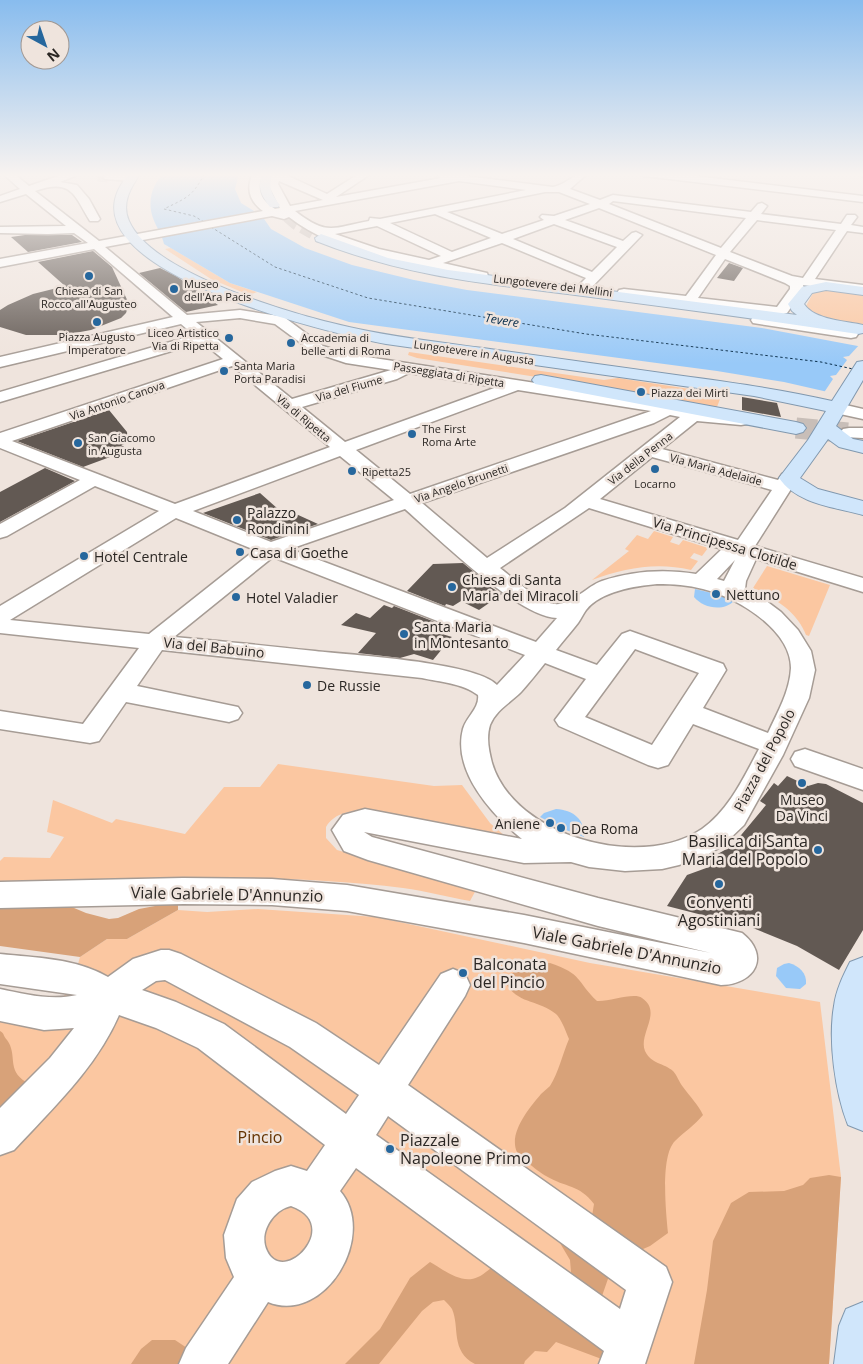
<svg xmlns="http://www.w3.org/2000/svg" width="863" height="1364" viewBox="0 0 863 1364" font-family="'Open Sans',sans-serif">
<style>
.green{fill:#fbc7a1}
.forest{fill:#d8a279}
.water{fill:#98c9f8}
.pier{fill:#efe4dd}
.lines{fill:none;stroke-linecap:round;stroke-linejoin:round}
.ferry{stroke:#062c4a;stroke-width:1;stroke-dasharray:2.5 2.5;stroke-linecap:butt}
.building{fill:#625953}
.minor-tunnel{stroke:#c8beb8;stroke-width:11;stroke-dasharray:11 5.5;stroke-linecap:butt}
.major-tunnel-far1{stroke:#c8beb8;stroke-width:12;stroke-dasharray:12 6;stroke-linecap:butt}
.major-tunnel{stroke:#c8beb8;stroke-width:21;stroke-dasharray:21 10;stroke-linecap:butt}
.minor-casing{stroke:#a69c95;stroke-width:3}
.major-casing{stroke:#8198ae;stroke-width:2}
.minor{fill:#fff;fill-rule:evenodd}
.major{fill:#d0e6fb;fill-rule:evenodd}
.poi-dot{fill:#26679d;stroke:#efe4dd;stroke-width:2}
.labels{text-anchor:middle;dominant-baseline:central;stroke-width:5;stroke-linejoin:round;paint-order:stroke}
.far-poi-label{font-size:11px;fill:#2b2724;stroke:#efe4dd;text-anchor:start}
.far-street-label{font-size:11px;fill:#2b2724;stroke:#efe4dd}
.far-water-label{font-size:12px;font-style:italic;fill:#062c4a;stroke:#efe4dd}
.poi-label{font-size:14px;fill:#2b2724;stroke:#efe4dd;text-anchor:start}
.street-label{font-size:14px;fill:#2b2724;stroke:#efe4dd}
.near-poi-label{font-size:16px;fill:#2b2724;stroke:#efe4dd;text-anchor:start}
.near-street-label{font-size:16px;fill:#2b2724;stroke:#efe4dd}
.near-park-label{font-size:16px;fill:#643300;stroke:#efe4dd}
</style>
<rect width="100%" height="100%" fill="#efe4dd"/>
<g class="green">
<path d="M171 248 230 283 257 292 249 295 211 279 165 249Z"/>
<path d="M823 290 863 294V325L819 317 805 308 813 293Z"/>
<path d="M409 352 604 380 618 378 722 394 715 412 543 378 417 358 408 355Z"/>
<path d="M654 531 673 537 670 542 679 545 683 540 708 548 702 556 694 553 690 558 698 561 691 570C656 562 625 568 592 580L629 551 625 549 637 535 648 539Z"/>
<path d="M767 566 830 585 809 636 806 635C797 611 774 598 753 588Z"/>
<path d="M278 764 434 786 462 785 490 823 506 837 368 810C351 811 335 812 326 827V838L337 850 476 890 470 901C448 897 426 891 403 888 271 872 133 878 0 882V861L4 857 50 858 64 837 47 832 53 800 112 823 116 819 185 834 224 787H260Z"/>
<path d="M258 909 376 917 590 963 820 1002 841 1177 829 1364H0V1015L60 1003 74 978 80 957 107 939H127L178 910 207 912Z"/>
</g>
<g class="forest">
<path d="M171 903 178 905V910L127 939H107L80 957 0 946V909L67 905 86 913 109 919 118 918 139 909Z"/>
<path d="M550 963C583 974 576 981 597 1001 609 1002 634 992 642 998 663 1012 638 1034 645 1051 651 1064 664 1063 673 1071 677 1075 679 1082 683 1087 690 1097 698 1104 703 1115 695 1125 684 1132 675 1141 660 1156 666 1212 668 1233L650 1246 627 1256 610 1273 602 1296 607 1361 556 1342 547 1352 535 1351 525 1361 524 1364H475C450 1351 460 1327 452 1309 450 1306 447 1303 444 1300L433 1302 422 1311 379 1364H345L380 1329 410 1278 430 1262C444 1270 462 1285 478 1277 485 1274 491 1267 498 1263L561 1278 571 1272 570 1260 557 1238 592 1216 594 1204C579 1184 566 1188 546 1176 540 1173 519 1156 517 1152 508 1133 530 1107 541 1094 544 1091 547 1089 550 1086 558 1074 563 1053 569 1039 566 1032 562 1020 556 1014 538 999 516 1005 504 980 517 967 533 965 550 963Z"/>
<path d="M0 1031C5 1034 3 1036 7 1040 18 1055 6 1070 26 1082L0 1113Z"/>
<path d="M829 1175 841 1177 829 1364H694L707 1290 713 1241 731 1203 749 1192 784 1191 803 1185 810 1178Z"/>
<path d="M152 1340H175L211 1364H131L141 1349Z"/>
</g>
<g class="water">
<path d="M165 173H239L235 189 241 203 262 216 271 229 305 248 352 265 414 280 467 290 762 328 863 347V400L784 382 717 371 349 322 230 283 164 244C162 234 156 227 153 218 147 202 152 183 165 173Z"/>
<path d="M695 589 716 594 734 601C723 612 703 608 694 597Z"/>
<path d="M556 809C573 810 585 819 584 837L561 828 540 817 544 813Z"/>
<path d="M789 963C799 966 807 973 806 984L800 989 786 988 776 976 777 968 784 964Z"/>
</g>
<path class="pier" d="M860 344H863V403L823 394 833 379 830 376 836 375 847 360 843 357 849 356Z"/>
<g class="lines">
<g class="ferry">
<path d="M204 222 194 216 164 209C188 197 192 197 205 173"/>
<path d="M211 227 275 267 368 298 586 334 821 362 853 369"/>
</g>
</g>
<g class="building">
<path d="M25 235H72L82 242 28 252 11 237Z"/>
<path d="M93 251 112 267 129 304 126 313 121 318 91 330 64 335H26L0 327V310L8 305 33 294 65 286 38 262Z"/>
<path d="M729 263 743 268 734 281 717 278Z"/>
<path d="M160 268 176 276 218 305 186 312 139 273Z"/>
<path d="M742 397 777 403 781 417 742 410Z"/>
<path d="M109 410 127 432 128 443 121 445 129 450 83 467 17 441Z"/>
<path d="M45 468 75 481 0 522V492Z"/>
<path d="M260 493 287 517 296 514 318 524 271 540 203 513Z"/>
<path d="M463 563 486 582 484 583 502 594 479 610 461 601 453 606 446 604 445 606 407 591 433 564Z"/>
<path d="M384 605 392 608 394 606 435 622 429 630 452 637 433 660 414 654 400 658 358 653 376 633 341 625 356 613 370 618Z"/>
<path d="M787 776 808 786 818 783 826 784 863 803V930L839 970 797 946 753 928 667 906 687 875 709 867 705 861 732 846 766 805 760 801 774 783 778 786Z"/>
</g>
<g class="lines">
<path class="minor-tunnel" d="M98 176 108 177"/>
<path class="major-tunnel-far1" d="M274 205 296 224 321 238"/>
<path class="major-tunnel" d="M796 428 849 433"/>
<g class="minor-casing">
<g id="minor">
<path d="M2 173H13L29 186 67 173H82L60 182 77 185 89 199 100 219 98 221H90C74 195 72 178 35 191L99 241 263 211C249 201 246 188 253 173H263C256 189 260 200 275 209L280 208 268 184 271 173H282L327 194 360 173H372L336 197 441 178 438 176 442 173 553 187C568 184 572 173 588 173L570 189 600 200 613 195 751 212 758 204 762 203 767 206 761 214 841 224 847 215H855L857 217 851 225 863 227V233L847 231 815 279 863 285V293L803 285 804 289 787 313 779 315 619 296 617 293 619 290 624 289 686 296 716 255 599 208 565 220 623 241 632 233 636 232 642 235 588 291 583 292 576 288 586 278 502 243 443 263 487 273 488 276 487 279 482 280C422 266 338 256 289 217L284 219 272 216 105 247 187 315 240 310 279 316 284 317 323 346 348 354 645 400 704 412 747 416 750 420 747 424 741 425 697 421 662 449 778 480 782 474 789 472 796 474 798 478 755 546 863 578V592L756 559 746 581 745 589 761 597 781 612 798 630 811 651 815 670 809 698 783 755 744 825 722 846 707 855 679 865 662 869 625 871 589 867 571 862 524 863 364 832 372 837 598 898 742 933C771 956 755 984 721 985L524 943 347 911 272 905 183 904 0 908V882L183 878 272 879 347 885 524 915 711 953 598 926 368 860 344 851 332 830 343 815 365 809 522 839C492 815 452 771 463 729 466 717 480 708 478 695 462 683 440 682 422 678L162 650 137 686 238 707 242 713 238 719 229 722 126 702 99 741 90 743 0 729V711L83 724 139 648 0 633V606L159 511 95 486 7 536 0 538V524L80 480 0 448V433L223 359 202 342 0 402V392L194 335 181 324 0 367V357L173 317 94 249 0 267V259L88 243 74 233 48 234 0 233V227L66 226 26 194 0 202V196L20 189ZM279 181 323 200 290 206 278 184ZM459 181 526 190 380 219 370 218 369 221C332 228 327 236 295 211ZM545 192H559L590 204 554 216 542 215 540 217 544 220 502 234 447 212ZM613 201 746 218 721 248 609 204ZM435 214 491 238 452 252 390 223ZM757 220 836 230 803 278 792 276 730 252ZM554 224 617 247 592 272 513 239ZM377 226 441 256 429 260 379 249 335 234ZM725 259 785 283 790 286V289L777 307 698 298ZM240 318 275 324 313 352 346 363 391 370 292 399 196 322ZM232 366 330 447 175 504 12 441ZM409 373 497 387 345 442 302 407 397 379ZM518 390 651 411 410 494 356 450ZM670 415 680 417 565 508 487 558 422 503 654 423ZM340 456 394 500 271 542 193 511ZM652 457 772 490 738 540 600 499ZM589 508 722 549 696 574C665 569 632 571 602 581 587 586 571 606 554 604 539 602 513 578 500 568ZM405 509C437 537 518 617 557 618L536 642 290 549ZM176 518 255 550 149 634 10 620ZM273 557 525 655 497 685C476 662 350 655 315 651 268 646 221 641 174 637ZM735 560 724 581 717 579ZM657 584C673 584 688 585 703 589 736 597 791 629 791 668 790 691 777 713 768 733L703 708 726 670 723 664 630 631 622 634 597 665 556 650C563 641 571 632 578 623 581 619 583 614 586 610 601 591 635 586 657 584ZM635 649 699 673 652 745 585 717ZM545 663 586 679 555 720 559 726 648 765 658 768 668 765 693 724 759 749C744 777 729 810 702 829 641 871 514 837 492 763 489 751 486 738 490 725 496 710 510 703 521 692 529 683 537 673 545 663Z"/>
<path d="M639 173H671L863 196V202L644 176Z"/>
<path d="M855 173H863V177Z"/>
<path d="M108 174 131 175 136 178 131 181 105 179 103 177Z"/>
<path d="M758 316 851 330 856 331 858 334 856 337 851 338 753 323 751 320 753 317Z"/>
<path d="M837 403 863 409V419L831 412 829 408 831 404Z"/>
<path d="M849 428H863V438L843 437 840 433 843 429Z"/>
<path d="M805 749 863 769V790L795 766 791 759 795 752Z"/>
<path d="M161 950H169L181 954 316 1023 379 1065 441 974 453 969 465 974 470 985 465 996 408 1085 666 1267 672 1282 645 1364H599L604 1351 356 1168 340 1191C378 1235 325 1325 268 1302L228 1364H179L186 1348 234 1277 226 1258 224 1235 237 1199 252 1182 275 1171 291 1166 307 1171 325 1145 198 1048 156 1028 119 1015C96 1068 53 1108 14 1150L0 1155V1108L50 1058 74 1028 44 1030 0 1021V989C25 994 51 1001 77 995L0 984V954C37 958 75 958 108 977L133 959ZM165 980 290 1047 359 1095 346 1114 224 1024 176 1002 142 990 156 981ZM388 1116 626 1290 620 1309 376 1135ZM291 1206C344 1224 284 1287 267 1251 258 1233 273 1210 291 1206Z"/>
</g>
</g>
<g class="major-casing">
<g id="major">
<path d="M130 173H141C131 187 121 203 129 221 152 274 295 315 349 327 393 337 438 342 483 348 547 357 611 366 676 375 728 382 780 389 832 401L857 362 863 361V380L836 426 853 439 863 441V453L839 447 828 439 800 478 818 489 863 501V515C834 507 797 504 779 478L808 440 826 411 754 396 386 344C334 334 44 267 130 173Z"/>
<path d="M263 173H273C267 186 272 195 280 205L278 207H270C262 196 256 187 263 173Z"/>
<path d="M321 234 388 258 448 270 797 315 792 311 788 304 802 287 807 286 826 282 863 287V295L826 290 812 293 804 304C814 320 846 321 863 325V333L858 334C767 320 675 308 583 296 489 284 406 277 316 241L315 238Z"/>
<path d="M541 375 796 422 803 424 806 428 803 432 796 434 535 384 532 380 535 376Z"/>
<path d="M863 957V1131L848 1125C835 1093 828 1040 834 1006 836 990 843 976 850 962Z"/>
<path d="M863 1302V1364H834L839 1326 846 1309Z"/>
</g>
</g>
<use href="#minor" class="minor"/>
<use href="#major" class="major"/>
</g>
<linearGradient id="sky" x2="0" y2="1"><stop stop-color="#88bcee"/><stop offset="0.48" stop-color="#f8f3f0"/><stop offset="1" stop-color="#f8f3f0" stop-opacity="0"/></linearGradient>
<rect width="863" height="364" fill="url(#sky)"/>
<g class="poi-dot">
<circle cx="89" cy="276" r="5"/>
<circle cx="174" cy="289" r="5"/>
<circle cx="97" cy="322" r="5"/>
<circle cx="229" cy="338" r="5"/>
<circle cx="291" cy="343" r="5"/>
<circle cx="224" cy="371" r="5"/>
<circle cx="641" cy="392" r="5"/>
<circle cx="412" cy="434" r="5"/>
<circle cx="78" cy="443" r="5"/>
<circle cx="655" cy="469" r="5"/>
<circle cx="352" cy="471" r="5"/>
<circle cx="237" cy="520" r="5"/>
<circle cx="240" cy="552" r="5"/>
<circle cx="84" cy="556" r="5"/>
<circle cx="452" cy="587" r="5"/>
<circle cx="716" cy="594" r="5"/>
<circle cx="236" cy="597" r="5"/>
<circle cx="404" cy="634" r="5"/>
<circle cx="307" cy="685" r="5"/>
<circle cx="802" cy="783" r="5"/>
<circle cx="550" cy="823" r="5"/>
<circle cx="561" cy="828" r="5"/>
<circle cx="818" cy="850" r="5"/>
<circle cx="719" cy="884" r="5"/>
<circle cx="463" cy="973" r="5"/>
<circle cx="390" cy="1149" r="5"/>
</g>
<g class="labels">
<g class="far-poi-label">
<text x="184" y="283">Museo<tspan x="184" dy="13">dell'Ara Pacis</tspan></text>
<text x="89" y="290" text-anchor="middle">Chiesa di San<tspan x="89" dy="13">Rocco all'Augusteo</tspan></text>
<text x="219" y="332" text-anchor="end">Liceo Artistico<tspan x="219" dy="13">Via di Ripetta</tspan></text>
<text x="97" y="336" text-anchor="middle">Piazza Augusto<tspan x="97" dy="13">Imperatore</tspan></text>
<text x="301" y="337">Accademia di<tspan x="301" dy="13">belle arti di Roma</tspan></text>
<text x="234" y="365">Santa Maria<tspan x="234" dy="13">Porta Paradisi</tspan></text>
<text x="651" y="392">Piazza dei Mirti</text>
<text x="422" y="428">The First<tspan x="422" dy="13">Roma Arte</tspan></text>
<text x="88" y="437">San Giacomo<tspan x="88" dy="13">in Augusta</tspan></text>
<text x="362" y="471">Ripetta25</text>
<text x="655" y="483" text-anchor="middle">Locarno</text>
</g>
<g class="far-street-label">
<text transform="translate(553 285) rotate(7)">Lungotevere dei Mellini</text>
<text transform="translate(474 352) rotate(8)">Lungotevere in Augusta</text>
<text transform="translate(449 374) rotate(9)">Passeggiata di Ripetta</text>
<text transform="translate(349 388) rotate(-16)">Via del Fiume</text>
<text transform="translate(117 400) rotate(-19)">Via Antonio Canova</text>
<text transform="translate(304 418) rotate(40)">Via di Ripetta</text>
<text transform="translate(640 458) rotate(-38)">Via della Penna</text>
<text transform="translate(716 469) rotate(15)">Via Maria Adelaide</text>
<text transform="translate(461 483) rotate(-19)">Via Angelo Brunetti</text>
</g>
<g class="far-water-label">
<text transform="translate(502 320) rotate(9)">Tevere</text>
</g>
<g class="poi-label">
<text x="247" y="512">Palazzo<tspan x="247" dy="16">Rondinini</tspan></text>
<text x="250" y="552">Casa di Goethe</text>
<text x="94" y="556">Hotel Centrale</text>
<text x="462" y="579">Chiesa di Santa<tspan x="462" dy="16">Maria dei Miracoli</tspan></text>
<text x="726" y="594">Nettuno</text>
<text x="246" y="597">Hotel Valadier</text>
<text x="414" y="626">Santa Maria<tspan x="414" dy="16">in Montesanto</tspan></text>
<text x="317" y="685">De Russie</text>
<text x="802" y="799" text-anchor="middle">Museo<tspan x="802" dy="16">Da Vinci</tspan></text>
<text x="540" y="823" text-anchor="end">Aniene</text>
<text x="571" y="828">Dea Roma</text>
</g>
<g class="street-label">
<text transform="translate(725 543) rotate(17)">Via Principessa Clotilde</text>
<text transform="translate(214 647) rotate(6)">Via del Babuino</text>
<text transform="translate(764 760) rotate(-62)">Piazza del Popolo</text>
</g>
<g class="near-poi-label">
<text x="808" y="841" text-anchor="end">Basilica di Santa<tspan x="808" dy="18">Maria del Popolo</tspan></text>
<text x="719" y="902" text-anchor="middle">Conventi<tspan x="719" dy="18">Agostiniani</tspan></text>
<text x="473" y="964">Balconata<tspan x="473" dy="18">del Pincio</tspan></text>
<text x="400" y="1140">Piazzale<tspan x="400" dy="18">Napoleone Primo</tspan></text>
</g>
<g class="near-street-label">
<text transform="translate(227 894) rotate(1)">Viale Gabriele D'Annunzio</text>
<text transform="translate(627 950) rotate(11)">Viale Gabriele D'Annunzio</text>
</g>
<g class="near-park-label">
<text x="260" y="1137">Pincio</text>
</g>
</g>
<g transform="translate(45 45) rotate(140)"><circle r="24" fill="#efe4dd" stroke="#a19893"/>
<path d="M0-4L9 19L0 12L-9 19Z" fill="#26679d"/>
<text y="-8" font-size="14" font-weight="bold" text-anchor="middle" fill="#2b2724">N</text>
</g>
</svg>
